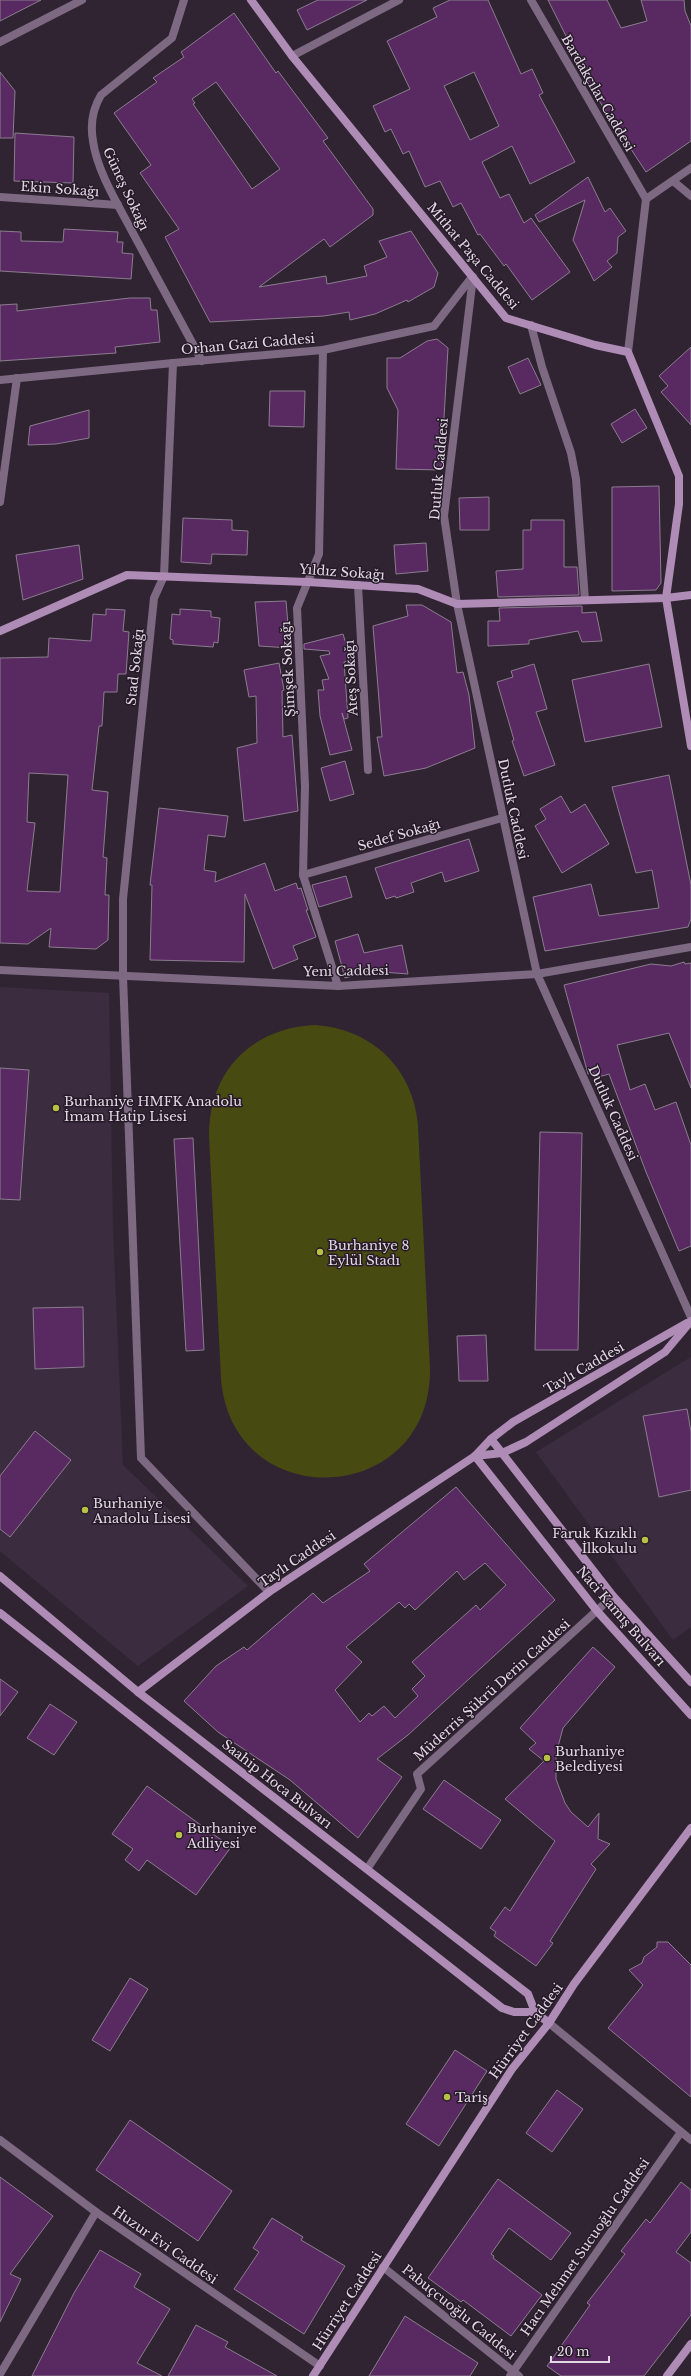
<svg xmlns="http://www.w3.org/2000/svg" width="691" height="2376" viewBox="0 0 691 2376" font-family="'Libre Baskerville',serif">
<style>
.built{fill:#3c2c3f}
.green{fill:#484b11}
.building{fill:#582a61;stroke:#8c7c8f;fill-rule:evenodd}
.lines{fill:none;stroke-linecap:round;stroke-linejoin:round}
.street{stroke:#7e6982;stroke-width:8}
.secondary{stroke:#af8cb6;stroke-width:8}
.poi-dot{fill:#b9c046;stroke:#261a29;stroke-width:1.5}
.labels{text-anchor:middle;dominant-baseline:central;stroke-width:3;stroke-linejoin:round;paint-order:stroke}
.street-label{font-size:13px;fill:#e2d9e4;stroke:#261a29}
.poi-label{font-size:13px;fill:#e2d9e4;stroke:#261a29;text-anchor:start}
</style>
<rect width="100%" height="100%" fill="#302433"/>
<g class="built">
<path d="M0 987 109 993 113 1230 123 1465 248 1586 138 1666 0 1551Z"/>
<path d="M691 1357V1627L673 1640 536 1452Z"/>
</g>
<path class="green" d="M315 1025C372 1029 413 1068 418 1126L430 1369C431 1508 231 1516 221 1378L209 1135C209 1072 251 1028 315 1025Z"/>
<g class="building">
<path d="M0 0H41L0 21Z"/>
<path d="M318 0H367L307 30 297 10Z"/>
<path d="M450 0H488L521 74 532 69 543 93 539 95 575 162 530 184 512 146 482 162 500 198 509 194 524 223 531 218 570 272 532 300 506 264 504 266 480 234 478 235 461 203 453 207 440 181 425 187 409 151 403 154 391 129 385 132 373 106 410 89 387 41 437 17 433 8ZM474 72 499 126 470 140 444 86Z"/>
<path d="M548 0H607L621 28 647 21 641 0H684L685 11 691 26V141L646 172 596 96Z"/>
<path d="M234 13 276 73 278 71 328 138 323 141 373 209V215L330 247 324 239 259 287 326 276 327 284 367 276 364 266 387 257 379 241 411 231 438 273 434 287 408 302 407 300 375 314 350 320 349 312 324 316 210 322 165 237 179 229 140 173 151 165 114 113 157 82 153 78 184 57 181 52ZM216 82 280 169 252 189 193 104 195 103 192 99Z"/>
<path d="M0 72 15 91 13 138H0Z"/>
<path d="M15 133 74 137 73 183 14 181Z"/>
<path d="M588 177 605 212 610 208 626 231 618 237 617 253 607 261 612 267 594 281 573 240 585 200 539 222 535 215Z"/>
<path d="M64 229 118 232 117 242H123L122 253 133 254 131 279 0 271V231L21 232V241L63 242Z"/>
<path d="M130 298H150L151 310H157L160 342 115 347 116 353 0 361V305L17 304V311Z"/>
<path d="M437 339 448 348 441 470 396 469 398 410 387 388V358H400L427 341Z"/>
<path d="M691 347V425L661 392 668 386 659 376Z"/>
<path d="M528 358 541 385 520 394 508 367Z"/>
<path d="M270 391H305L304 427 269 426Z"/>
<path d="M635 409 647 428 622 443 611 424Z"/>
<path d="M89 410V438L56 444 28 445 30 426Z"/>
<path d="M659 486 661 583 656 590 612 591V487Z"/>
<path d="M489 497V530H460L459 498Z"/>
<path d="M183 518 232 520V530L248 531 247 555 212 554 211 564 181 562Z"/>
<path d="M531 520H564V567H577L579 595 498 597 496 571 523 569V530H531Z"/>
<path d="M426 543 428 571 396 574 394 545Z"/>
<path d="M79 545 83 579 23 600 16 555Z"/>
<path d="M286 601 290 648 259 646 255 602Z"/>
<path d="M406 605H422L451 622 457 673 463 672 469 695 475 748 426 768 384 776 377 737H382L373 626 408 616Z"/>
<path d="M582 606V613L596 612 602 641 582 642 578 631 529 640V644L488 646V621H500L499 608Z"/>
<path d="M106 609 125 610 123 631 129 632 126 674H118L117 692H104L102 726H99L92 790 108 792 103 857 107 858 105 895H109L108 940 96 949 49 947 51 928 28 944 0 943V658L48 657 49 638 91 641 93 614 106 615ZM29 773 68 775 60 892 27 891 35 823 27 822Z"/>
<path d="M180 609 211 611V617L220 618 218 643 214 642 213 647 173 644V640L170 639 172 614 180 615Z"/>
<path d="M343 634 351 660 344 662 348 718 344 719 342 713 352 750 330 755 320 716 318 690H324L322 680 329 679 320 656 330 654 329 651 304 649V644Z"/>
<path d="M279 663 284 690 282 691 283 737 292 735 298 811 244 821 237 748 257 743 256 696 249 697 244 670Z"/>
<path d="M534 664 547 709 536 712 555 765 524 776 512 741 514 740 497 682 513 677 511 671Z"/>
<path d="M649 664 662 727 585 742 572 680Z"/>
<path d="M345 761 354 794 330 801 321 768Z"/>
<path d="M669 775 691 885V919L688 927 545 951 533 897 591 884 599 916 659 908 652 870 636 873 612 787Z"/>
<path d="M561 796 571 813 585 804 609 844 562 873 535 826 546 819 540 809Z"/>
<path d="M159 808 228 816 225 837 208 835 204 870 216 872 215 882 265 863 275 891 296 883 298 889 301 888 308 910H306L316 937 293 946 298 959 273 969 245 894 244 962 150 960 152 885H150Z"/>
<path d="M469 839 479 871 445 882 442 872 411 883 414 892 396 898 395 896 386 899 375 868Z"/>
<path d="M346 876 352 897 319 907 312 885Z"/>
<path d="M358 934 364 953 402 945 408 974 369 971 345 978 335 941Z"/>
<path d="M684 962 685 964 691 963V1088L669 1033 617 1045 630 1090 645 1084 655 1110 676 1102 691 1145V1246L679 1251 646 1172 609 1074 595 1078 594 1073 588 1074 564 985 651 964 671 966Z"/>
<path d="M0 1068 29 1070 20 1200 0 1199Z"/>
<path d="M540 1132 582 1133 578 1350H535Z"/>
<path d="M193 1138 204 1350 186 1351 174 1139Z"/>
<path d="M83 1307 84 1367 35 1369 33 1308Z"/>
<path d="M486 1335 488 1381H459L457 1336Z"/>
<path d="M687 1409 691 1432V1490L659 1497 643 1416Z"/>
<path d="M35 1431 71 1460 10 1537 0 1529V1476Z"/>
<path d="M456 1487 555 1600 408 1735 377 1759 402 1777 358 1838 290 1780 218 1732 184 1701 216 1666 244 1647 247 1650 313 1593 323 1603 370 1571 364 1564ZM485 1563 506 1585 480 1610 476 1605 412 1662 425 1676 412 1689 418 1696 395 1718 384 1706 372 1716 369 1713 360 1722 335 1690 362 1662 346 1647 399 1602 405 1608 409 1604 415 1610 457 1571 464 1580Z"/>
<path d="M593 1647 615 1667 563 1728 556 1754V1779L565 1803 571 1812 588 1827 599 1813 598 1839 610 1844 591 1864 596 1869 550 1941 553 1943 536 1966 494 1936 496 1932 490 1928 505 1907 510 1911 555 1841 505 1799 544 1761 529 1749 536 1743 520 1728Z"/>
<path d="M0 1679 18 1692 0 1716Z"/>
<path d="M50 1704 77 1722 54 1755 27 1738Z"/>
<path d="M444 1780 501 1820 481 1849 423 1809Z"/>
<path d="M147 1786 231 1847 196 1895 147 1860 139 1871 125 1860 133 1849 112 1834Z"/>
<path d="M657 1942H668L691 1965V2097L608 2028 643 1985 629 1970 642 1963 644 1957 657 1947Z"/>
<path d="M130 1978 148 1989 110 2051 92 2040Z"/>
<path d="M455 2050 487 2071 439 2146 406 2124Z"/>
<path d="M557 2090 583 2109 552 2152 526 2133Z"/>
<path d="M130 2120 232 2191 198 2241 96 2170Z"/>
<path d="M0 2177 53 2216 10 2274 21 2279 0 2322Z"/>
<path d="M498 2179 571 2233 551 2260 509 2228 491 2254 494 2256 493 2258 542 2295 511 2336 463 2300 461 2302 428 2278Z"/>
<path d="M681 2182 691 2190V2232L676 2252 691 2263V2315L644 2376H561L547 2366 590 2305 587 2303 625 2254 621 2251 646 2219 650 2223Z"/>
<path d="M272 2218 303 2237 301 2240 345 2266 304 2334 234 2289 259 2252 253 2248Z"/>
<path d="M100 2250 141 2274 134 2287 170 2309 137 2363 162 2376H32L74 2293Z"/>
<path d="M405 2316 478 2363 470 2376H369Z"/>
<path d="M196 2325 228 2342 225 2347 277 2376H168Z"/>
</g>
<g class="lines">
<g class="street">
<path d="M184 0 172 38 101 95C92 110 90 124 93 141 97 172 120 208 134 235 157 277 179 319 202 361"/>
<path d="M531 0 646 199 628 352"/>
<path d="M0 42 82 0"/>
<path d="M292 56 399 0"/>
<path d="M673 181 691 196"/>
<path d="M0 197 118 205"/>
<path d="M646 199 691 168"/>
<path d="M473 277 444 516 457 604 537 974 691 1317"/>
<path d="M531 325 542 367 571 453 576 479 585 600"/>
<path d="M323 350 319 554 297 608 305 786 303 875 338 986"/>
<path d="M173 363 164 576 154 598 123 899V976L141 1458 269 1592"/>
<path d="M0 380 173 363 323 350 434 326 472 277"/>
<path d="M0 502 17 378"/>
<path d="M358 585 368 770"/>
<path d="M303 875 502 818"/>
<path d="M0 970 338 986 537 974 691 947"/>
<path d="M367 1869 421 1789 417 1774 613 1596"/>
<path d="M549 2023 691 2140"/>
<path d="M0 2140 96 2212 320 2366"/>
<path d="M383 2267 519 2376"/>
<path d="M0 2374 96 2212"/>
<path d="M510 2376 681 2132"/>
</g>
<g class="secondary">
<path d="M251 0 292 56 506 318 595 345 628 352 679 476V504L666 598 691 746"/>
<path d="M0 631 127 575 308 582 418 589 457 604 666 598 691 595"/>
<path d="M691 1321 665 1352 526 1442 502 1453 613 1596 691 1682"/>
<path d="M491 1439 513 1422 687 1323"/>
<path d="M475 1456 597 1611 691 1715"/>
<path d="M0 1576 138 1692 528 1994 535 2012 549 2023"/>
<path d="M0 1613 502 2008 514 2012H535"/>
<path d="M138 1692 269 1592 475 1456 491 1439 502 1453 475 1456"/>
<path d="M313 2376 512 2069 549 2023 574 1984 691 1828"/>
<path d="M667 2376 691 2344"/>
</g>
</g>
<g class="poi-dot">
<circle cx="56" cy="1108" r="4"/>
<circle cx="320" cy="1252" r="4"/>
<circle cx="85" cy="1510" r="4"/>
<circle cx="645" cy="1540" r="4"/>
<circle cx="547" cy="1758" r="4"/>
<circle cx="179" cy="1835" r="4"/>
<circle cx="447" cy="2097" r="4"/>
</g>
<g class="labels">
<g class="street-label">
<text transform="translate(598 93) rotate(60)">Bardakçılar Caddesi</text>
<text transform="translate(60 189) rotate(4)">Ekin Sokağı</text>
<text transform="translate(126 189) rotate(65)">Güneş Sokağı</text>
<text transform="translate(473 256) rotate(50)">Mithat Paşa Caddesi</text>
<text transform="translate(248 344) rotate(-5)">Orhan Gazi Caddesi</text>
<text transform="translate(439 469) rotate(-85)">Dutluk Caddesi</text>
<text transform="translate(342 572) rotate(4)">Yıldız Sokağı</text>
<text transform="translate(135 667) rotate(-84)">Stad Sokağı</text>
<text transform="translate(288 669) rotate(-93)">Şimşek Sokağı</text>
<text transform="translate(351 678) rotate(-93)">Ateş Sokağı</text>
<text transform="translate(513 809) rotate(78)">Dutluk Caddesi</text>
<text transform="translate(399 835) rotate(-16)">Sedef Sokağı</text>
<text transform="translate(346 971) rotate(-1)">Yeni Caddesi</text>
<text transform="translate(613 1113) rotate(66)">Dutluk Caddesi</text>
<text transform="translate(584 1368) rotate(-30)">Taylı Caddesi</text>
<text transform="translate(297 1559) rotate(-34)">Taylı Caddesi</text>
<text transform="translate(621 1616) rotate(49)">Naci Kamış Bulvarı</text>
<text transform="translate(492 1690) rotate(-42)">Müderris Şükrü Derin Caddesi</text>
<text transform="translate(277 1784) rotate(38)">Saahip Hoca Bulvarı</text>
<text transform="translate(526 2031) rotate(-54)">Hürriyet Caddesi</text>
<text transform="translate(165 2245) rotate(35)">Huzur Evi Caddesi</text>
<text transform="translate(585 2247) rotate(-55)">Hacı Mehmet Sucuoğlu Caddesi</text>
<text transform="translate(347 2301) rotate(-57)">Hürriyet Caddesi</text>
<text transform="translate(459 2312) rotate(39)">Pabuçcuoğlu Caddesi</text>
</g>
<g class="poi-label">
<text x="64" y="1101">Burhaniye HMFK Anadolu<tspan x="64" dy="15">İmam Hatip Lisesi</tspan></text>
<text x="328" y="1245">Burhaniye 8<tspan x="328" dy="15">Eylül Stadı</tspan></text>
<text x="93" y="1503">Burhaniye<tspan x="93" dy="15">Anadolu Lisesi</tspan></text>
<text x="637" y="1533" text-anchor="end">Faruk Kızıklı<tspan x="637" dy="15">İlkokulu</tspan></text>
<text x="555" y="1751">Burhaniye<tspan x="555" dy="15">Belediyesi</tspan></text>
<text x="187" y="1828">Burhaniye<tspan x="187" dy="15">Adliyesi</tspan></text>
<text x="455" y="2097">Tariş</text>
</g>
</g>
<path d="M551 2356v6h58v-6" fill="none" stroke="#e2d9e4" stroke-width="2"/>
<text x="557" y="2356" font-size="12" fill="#e2d9e4" stroke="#261a29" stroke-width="3" paint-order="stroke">20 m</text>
</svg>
